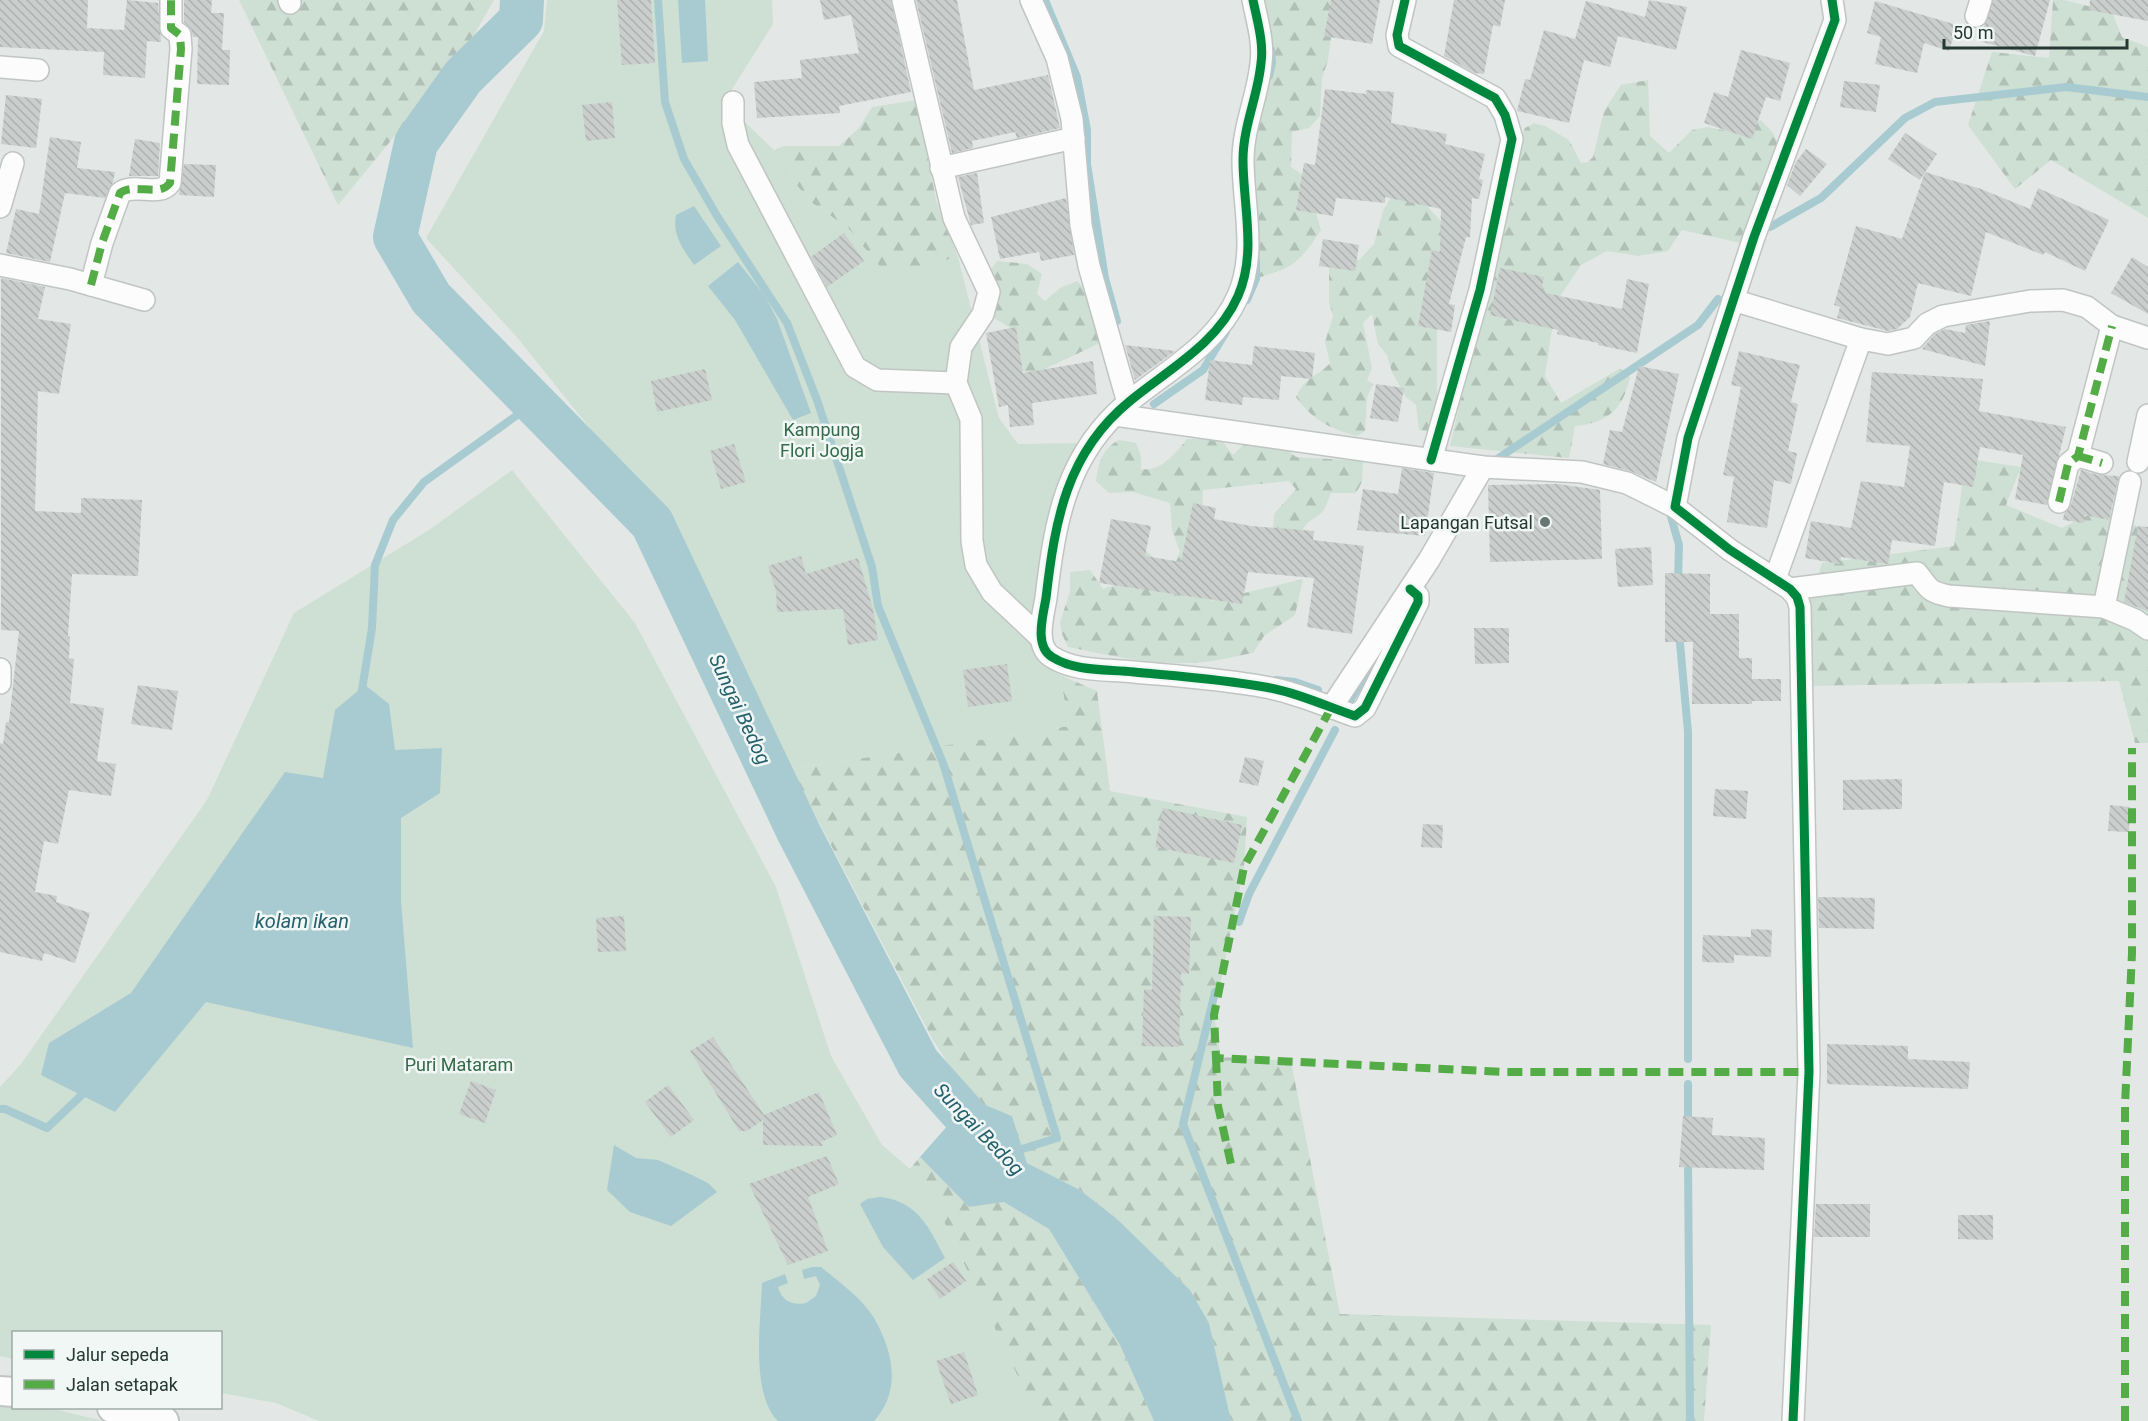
<svg xmlns="http://www.w3.org/2000/svg" width="2148" height="1421" viewBox="0 0 2148 1421" font-family="Roboto,sans-serif">
<style>
.forest{fill:url(#forest-firs)}
.park{fill:#cedfd3}
.water{fill:#a8cbd1}
.lines{fill:none;stroke-linecap:round;stroke-linejoin:round}
.stream{stroke:#a8cbd1;stroke-width:8}
.river{stroke:#a8cbd1;stroke-width:44}
.building{fill:url(#building-back-hatch)}
.street-casing{stroke:#c0c5c3;stroke-width:24}
.secondary-casing{stroke:#c0c5c3;stroke-width:32}
.street{stroke:#fbfcfb;stroke-width:21}
.secondary{stroke:#fbfcfb;stroke-width:28}
.quiet{stroke:#53ac45;stroke-width:8;stroke-dasharray:15 8;stroke-linecap:butt}
.cycleway-casing{stroke:#f1f7f4;stroke-width:13}
.cycleway{stroke:#00873e;stroke-width:9}
.poi-dot{fill:#677672;stroke:#f1f7f4;stroke-width:2}
.labels{text-anchor:middle;dominant-baseline:central;stroke-width:5;stroke-linejoin:round;paint-order:stroke}
.park-label{font-size:18px;fill:#336a49;stroke:#f1f7f4}
.poi-label{font-size:18px;fill:#243833;stroke:#f1f7f4;text-anchor:end}
.water-label{font-size:20px;font-style:italic;fill:#25606d;stroke:#f1f7f4}
</style>
<defs>
<pattern id="forest-firs" width="22" height="20" patternUnits="userSpaceOnUse" patternTransform="scale(1.5)"><rect width="22" height="20" fill="#cedfd3"/><path d="M5 1l3.5 6h-7zM16 11l3.5 6h-7z" fill="#b1c0b6"/></pattern>
<pattern id="building-back-hatch" width="6" height="6" patternUnits="userSpaceOnUse" patternTransform="scale(1.5)"><rect width="6" height="6" fill="#cacfcd"/><path d="M-1 5l2 2M0 0l6 6M5-1l2 2" fill="none" stroke="#adb2b0"/></pattern>
</defs>
<rect width="100%" height="100%" fill="#e3e8e6"/>
<g class="forest">
<path d="M239 0H494L466 49 338 205Z"/>
<path d="M1264 0H1336L1328 60 1322 78 1320 116 1309 128 1292 132 1291 167 1306 177 1321 230C1310 246 1302 260 1284 269 1275 273 1266 274 1256 279L1252 138 1272 63Z"/>
<path d="M2053 0H2064L2112 12 2122 37 2148 47V218L2051 160 2015 189 1968 125 1992 52 2049 58Z"/>
<path d="M1648 80 1650 136 1669 153 1692 130 1708 127 1733 132 1761 120 1773 133 1779 145 1752 208 1741 243 1682 230 1668 251 1638 256 1607 251 1581 265 1556 302 1545 376 1561 403 1619 369 1625 371 1630 377C1623 410 1607 423 1575 426L1569 458 1450 446 1500 227 1515 150 1525 128 1534 123 1545 126 1569 140 1581 163 1588 162 1593 157 1604 111 1621 85Z"/>
<path d="M917 100 936 200 958 257 887 276 848 228 812 203 787 174 774 150 784 146H839L859 128 872 107Z"/>
<path d="M1423 192 1428 207 1462 245 1437 315V400L1428 431 1419 430 1416 405 1406 397 1392 372 1387 355 1378 344 1372 314 1363 323 1372 368 1367 380 1373 384 1367 398 1365 431 1357 436C1331 429 1312 420 1296 397 1308 373 1316 379 1330 363L1325 342 1333 316 1329 302V268L1341 260H1359L1374 244 1383 211 1392 195Z"/>
<path d="M997 261 1027 264 1042 274 1037 294 1045 301 1060 288 1077 281 1088 292 1100 343 1032 375 1019 369 1012 329 991 316 987 275Z"/>
<path d="M1220 438 1233 455 1249 439 1281 445 1296 457 1363 461 1362 482 1356 493H1331C1329 498 1326 507 1323 511 1314 521 1303 521 1301 537L1273 530 1274 514 1296 489 1289 481 1203 490 1199 571 1211 601 1303 579 1295 615 1264 636 1253 653C1231 657 1210 663 1188 663 1148 664 1107 655 1068 647L1062 634 1060 622 1070 592V572L1090 570 1103 589 1115 585 1142 547 1170 573 1180 552 1172 530 1170 503 1133 492 1109 493 1096 481C1099 462 1101 450 1119 440L1136 443 1141 456V469C1161 472 1175 454 1187 439Z"/>
<path d="M1975 460 2021 467 2006 505 2062 528 2102 508 2140 528 2148 537V743H2135L2119 681 1804 686 1802 625 1822 563 1954 546 1963 479Z"/>
<path d="M1060 675 1097 691 1110 791 1247 817 1244 867 1214 1015 1221 1057 1291 1061 1340 1314 1711 1325 1704 1421H1231L1209 1323 1190 1290 1116 1218 1080 1190 1027 1163 1012 1116 971 1099 933 1040 791 769 1069 726Z"/>
<path d="M920 1157 969 1207 1004 1202 1049 1229 1120 1345 1154 1421H1039L925 1182 909 1170Z"/>
</g>
<g class="park">
<path d="M547 0H772L773 24 724 102 774 150 787 174 812 203 848 228 887 275 958 257 999 418 1018 444 1082 443 1033 645 1040 661 1060 675 1069 726 791 769 673 532 516 336 426 238 544 31Z"/>
<path d="M512 470 635 623 776 887 831 1056 882 1145 925 1182 1039 1421H319L276 1403 221 1393 220 1332H14L13 1359 0 1356V1087L21 1064 207 800 294 613 429 530Z"/>
<path d="M0 1404 54 1409 103 1421H0Z"/>
</g>
<g class="water">
<path d="M678 0H705L708 61 682 63Z"/>
<path d="M694 206 721 246 694 265C683 249 672 235 676 215Z"/>
<path d="M738 262 765 296 777 319 811 413 793 420 735 320 708 286Z"/>
<path d="M365 685 389 704 395 750 442 748 440 793 401 818V901L413 1048 206 1002 115 1112 41 1075 49 1043 131 993 285 772 323 778 335 710Z"/>
<path d="M971 1099 1012 1116 1027 1163 1080 1190 1116 1218 1190 1290 1209 1323 1231 1421H1154L1120 1345 1049 1229 1004 1202 969 1207 920 1157Z"/>
<path d="M614 1145 636 1158 658 1160 692 1175 708 1183 717 1192 671 1226 630 1212 607 1190Z"/>
<path d="M880 1197C918 1201 929 1228 945 1258L913 1280 883 1247 860 1204 867 1199Z"/>
<path d="M812 1267H821C838 1281 863 1299 874 1318 893 1351 902 1391 874 1421H778C750 1394 761 1319 762 1283L785 1274 788 1283 778 1287C782 1301 792 1306 806 1303L816 1296 820 1285 816 1276 804 1279 802 1270Z"/>
</g>
<g class="lines">
<g class="stream">
<path d="M658 0 665 102 684 159 717 216 787 323 817 400 872 567 878 606 943 763 1057 1138 1013 1152"/>
<path d="M1045 0 1077 77 1087 130V164L1105 278 1117 321"/>
<path d="M1269 76 1272 63 1271 50"/>
<path d="M1770 227 1821 198 1905 118 1935 102 2066 87 2148 97"/>
<path d="M1247 300 1256 279V260"/>
<path d="M1154 404 1203 370 1226 332"/>
<path d="M1497 459 1698 325 1718 299"/>
<path d="M1664 510 1670 513 1679 545 1678 581"/>
<path d="M1679 632 1688 732V1059"/>
<path d="M1276 680 1295 682 1318 690"/>
<path d="M361 696 372 628 375 565 393 520 424 482 534 403"/>
<path d="M1349 702 1380 652"/>
<path d="M1239 922 1249 894 1335 730"/>
<path d="M1215 992 1183 1124 1298 1421"/>
<path d="M0 1109H5L47 1128 87 1090"/>
<path d="M1688 1126V1084"/>
<path d="M1688 1159 1690 1421"/>
</g>
<path class="river" d="M522 0 521 20 463 77 416 143 395 237 431 298 652 523 799 833 918 1063 1001 1156"/>
</g>
<g class="building">
<path d="M0 0H88L87 28 124 30 127 0 158 3 161 42 147 41 145 78 103 75 104 52 0 47Z"/>
<path d="M184 0H212L211 13H224L222 50H230L229 85 197 84 198 37H193L191 29 184 22Z"/>
<path d="M617 0H651L655 63 622 65Z"/>
<path d="M820 0H891L911 92 839 106 840 113 757 118 754 82 802 78 800 60 859 53 851 15 824 20Z"/>
<path d="M916 0H957L974 90 1048 75 1060 128 1017 138 1015 132 972 141 973 148 952 153Z"/>
<path d="M1331 0H1380L1372 44 1324 36Z"/>
<path d="M1454 0H1505L1500 27 1493 25 1484 74 1475 73 1444 56Z"/>
<path d="M1649 0 1687 7 1676 50 1618 36 1610 67 1584 60 1569 123 1517 111 1525 79 1530 80 1544 30 1575 39 1586 1 1645 17Z"/>
<path d="M1993 0H2050L2035 56 1979 41Z"/>
<path d="M2090 0H2148V21L2089 10Z"/>
<path d="M1875 1 1957 25 1949 51 1924 43 1917 73 1875 64 1881 37 1867 33Z"/>
<path d="M1741 50 1790 63 1780 101 1766 97 1752 139 1704 123 1714 92 1728 97Z"/>
<path d="M1844 81 1880 85 1876 112 1840 107Z"/>
<path d="M1325 89 1366 94V90L1394 92 1391 123 1447 134 1445 144 1485 154 1479 179 1483 180 1479 199 1472 198 1470 237H1466L1449 304 1455 305 1451 332 1418 326 1432 250 1440 252 1441 209 1385 197V203L1336 198 1333 216 1296 210 1304 163 1315 165Z"/>
<path d="M6 95 42 99 36 148 1 144Z"/>
<path d="M612 102 615 138 586 141 582 105Z"/>
<path d="M1905 133 1937 154 1920 180 1888 159Z"/>
<path d="M50 137 81 142 77 168 115 172 113 182 105 198 65 193 50 262 6 253 16 209 39 214Z"/>
<path d="M135 139 160 143 158 176H129Z"/>
<path d="M1806 149 1827 164 1800 196 1787 185 1796 162Z"/>
<path d="M184 164 216 165 214 197 179 195Z"/>
<path d="M1925 172 1981 189 2030 209 2038 188 2109 220 2085 271 2045 252 2043 255 1986 232 1971 296 1918 283 1910 317 1897 329 1888 331 1837 318 1840 307 1834 305 1856 226 1902 239Z"/>
<path d="M977 173 984 223 971 225 958 177Z"/>
<path d="M1066 198 1074 255 1041 261 1039 252 1000 259 991 217Z"/>
<path d="M844 233 864 261 827 287 811 257Z"/>
<path d="M1323 239 1359 245 1355 271 1319 266Z"/>
<path d="M2132 257 2148 267V314L2111 293Z"/>
<path d="M1500 268 1544 277 1541 292 1622 309 1627 279 1649 284 1637 353 1598 345V343L1557 334 1558 330 1490 315Z"/>
<path d="M1 278 45 287 38 319 71 324 59 394 38 391 35 511 81 513V498L142 500 138 576 72 574 68 636 70 637 69 658 74 659 70 703 104 708 97 761 116 764 111 796 69 790 58 844 44 841 35 892 57 896 56 902 90 913 75 963 44 953 42 961 0 952V743L3 744 6 722H9L19 631 1 630Z"/>
<path d="M1990 321 1985 366 1922 349 1935 334 1945 329 1965 333 1966 325Z"/>
<path d="M1016 327 1023 373 1093 361 1097 394 1032 403 1034 425 1010 427 1008 405 999 407 986 333Z"/>
<path d="M1125 345 1175 351 1135 380Z"/>
<path d="M1254 346 1315 353 1312 379 1281 376 1279 400 1243 397 1242 405 1205 400 1210 360 1252 365Z"/>
<path d="M1739 351 1800 365 1791 402 1798 404 1788 451 1797 453 1791 484 1774 480 1767 528 1727 522 1734 477 1723 475 1741 387 1731 385Z"/>
<path d="M1639 366 1679 374 1656 482 1630 471 1603 464 1610 430 1622 432Z"/>
<path d="M705 369 712 400 657 412 651 381Z"/>
<path d="M1872 372 1983 379 1979 411 2066 427 2047 505 2015 499 2023 455 1980 447 1973 487 1944 482 1935 546 1892 540 1888 564 1841 557 1840 564 1805 558 1811 521 1851 528 1861 481 1904 487 1910 446 1866 442Z"/>
<path d="M1376 384 1404 388 1398 422 1370 418Z"/>
<path d="M734 444 746 482 721 489 710 451Z"/>
<path d="M1402 468 1434 473 1425 536 1357 530 1363 489 1398 494Z"/>
<path d="M2081 470 2098 475 2119 476 2109 520 2085 515 2084 523 2063 520 2064 514 2071 505Z"/>
<path d="M1558 484 1600 490 1602 559 1490 562 1488 485Z"/>
<path d="M1193 503 1216 508 1214 519 1251 526 1314 531 1313 540 1364 546 1352 634 1307 627 1314 578 1248 572 1242 604 1099 583 1111 519 1151 526 1145 556 1181 562Z"/>
<path d="M2138 526 2148 527V611L2124 602Z"/>
<path d="M1651 547 1653 585 1618 587 1615 549Z"/>
<path d="M801 556 806 574 858 558 873 609 878 640 848 645 843 609 777 612 776 591 768 566Z"/>
<path d="M1665 573 1710 574V614H1739V658H1752V679H1781V701H1752V704H1692L1693 642H1665Z"/>
<path d="M1474 628H1509V663L1475 664Z"/>
<path d="M1007 664 1012 701 968 707 963 670Z"/>
<path d="M138 685 178 691 172 730 131 724Z"/>
<path d="M1245 757 1264 761 1258 786 1239 782Z"/>
<path d="M1902 779V809L1843 810V780Z"/>
<path d="M1715 789 1748 791 1746 819 1713 816Z"/>
<path d="M2110 805 2130 807 2129 832 2108 831Z"/>
<path d="M1163 808 1242 825 1234 863 1155 847Z"/>
<path d="M1423 824 1443 825 1442 848 1421 847Z"/>
<path d="M1818 897 1875 898 1874 929 1819 928Z"/>
<path d="M624 916 626 951 598 952 596 918Z"/>
<path d="M1154 916 1191 917 1189 974 1181 973 1179 1047 1142 1046 1144 989 1152 990Z"/>
<path d="M1751 929 1772 930 1771 957 1734 955V963L1702 962 1703 935 1751 937Z"/>
<path d="M713 1037 764 1115 819 1092 837 1135 821 1142 823 1146 763 1145V1120L747 1131H739L690 1051Z"/>
<path d="M1827 1044 1908 1046V1059L1970 1062 1968 1089 1827 1084Z"/>
<path d="M471 1081 496 1090 485 1123 459 1114Z"/>
<path d="M668 1085 694 1120 671 1137 645 1102Z"/>
<path d="M1683 1116 1713 1118 1712 1135 1765 1138 1764 1170 1679 1167Z"/>
<path d="M827 1156 839 1184 808 1197 828 1251 788 1265 749 1184Z"/>
<path d="M1816 1204H1870V1237H1814Z"/>
<path d="M1958 1215H1993V1240L1958 1239Z"/>
<path d="M953 1262 966 1281 940 1299 927 1279Z"/>
<path d="M964 1352 978 1395 951 1404 936 1361Z"/>
</g>
<g class="lines">
<g class="street-casing">
<g id="street">
<path d="M289 0 290 3"/>
<path d="M903 0 954 218 989 292 983 314 961 347 956 383 971 419 972 541 976 565 992 592 1041 638"/>
<path d="M1031 0 1057 58 1072 119 1081 225 1089 266 1128 403"/>
<path d="M1253 0C1257 20 1264 43 1261 63 1258 96 1243 126 1243 160 1243 205 1257 253 1238 296 1217 344 1169 369 1130 401 1066 453 1055 521 1046 598 1043 616 1034 646 1052 657 1076 672 1106 669 1134 672 1177 676 1222 679 1265 687 1295 692 1326 706 1355 716L1365 708 1418 602V596L1410 589"/>
<path d="M1405 0 1397 35 1399 46 1495 98 1505 115 1512 139 1480 290 1431 460"/>
<path d="M1976 16 1981 0"/>
<path d="M0 67 38 70"/>
<path d="M733 102V123L738 145 855 367 877 380 956 383"/>
<path d="M941 168 1074 138"/>
<path d="M0 207 13 163"/>
<path d="M0 265 70 279 144 300"/>
<path d="M91 285 102 243 120 193C134 182 159 198 170 183L181 49 180 35 171 28V0"/>
<path d="M1733 300 1861 339 1888 344 1914 338 1927 324 1943 316 2030 301 2063 300 2087 307 2112 326 2148 338"/>
<path d="M1115 415 1483 467 1582 472 1627 483 1675 507"/>
<path d="M2078 456 2102 463"/>
<path d="M2138 462 2148 415"/>
<path d="M2059 502 2068 464 2078 456 2112 326"/>
<path d="M1775 579 1861 339"/>
<path d="M1790 589 1917 573C1930 589 1927 591 1949 596L2104 607 2135 620 2148 629"/>
<path d="M2104 607 2130 482"/>
<path d="M0 669V683"/>
<path d="M1331 708 1429 560 1483 467"/>
<path d="M1793 1421 1809 1072 1800 607 1797 597 1790 589 1730 550 1675 507 1688 438 1754 237 1835 20 1832 0"/>
</g>
</g>
<g class="secondary-casing">
<g id="secondary">
<path d="M0 1391 14 1392"/>
<path d="M112 1408 164 1421"/>
</g>
</g>
<use href="#street" class="street"/>
<use href="#secondary" class="secondary"/>
<g class="quiet">
<path d="M91 285 102 243 120 193C134 182 159 198 170 183L181 49 180 35 171 28V0"/>
<path d="M2078 456 2102 463"/>
<path d="M2059 502 2068 464 2078 456 2112 326"/>
<path d="M1331 708 1244 867 1214 1015 1216 1058 1506 1072H1809"/>
<path d="M1216 1058 1218 1106 1231 1164"/>
<path d="M2125 1421V1105L2132 953V748"/>
</g>
<g class="cycleway-casing">
<g id="cycleway">
<path d="M1253 0C1257 20 1264 43 1261 63 1258 96 1243 126 1243 160 1243 205 1257 253 1238 296 1217 344 1169 369 1130 401 1066 453 1055 521 1046 598 1043 616 1034 646 1052 657 1076 672 1106 669 1134 672 1177 676 1222 679 1265 687 1295 692 1326 706 1355 716L1365 708 1418 602V596L1410 589"/>
<path d="M1405 0 1397 35 1399 46 1495 98 1505 115 1512 139 1480 290 1431 460"/>
<path d="M1793 1421 1809 1072 1800 607 1797 597 1790 589 1730 550 1675 507 1688 438 1754 237 1835 20 1832 0"/>
</g>
</g>
<use href="#cycleway" class="cycleway"/>
</g>
<circle class="poi-dot" cx="1545" cy="522" r="6"/>
<g class="labels">
<g class="park-label">
<text x="822" y="429">Kampung<tspan x="822" dy="21">Flori Jogja</tspan></text>
<text x="459" y="1064">Puri Mataram</text>
</g>
<g class="poi-label">
<text x="1533" y="522">Lapangan Futsal</text>
</g>
<g class="water-label">
<text transform="translate(740 709) rotate(65)">Sungai Bedog</text>
<text x="302" y="921">kolam ikan</text>
<text transform="translate(979 1129) rotate(46)">Sungai Bedog</text>
</g>
</g>
<rect x="12" y="1331" width="210" height="78" fill="#f1f7f4" stroke="#9faba7" stroke-width="1.5"/>
<rect x="24" y="1350" width="30" height="9" fill="#00873e" stroke="#9faba7" stroke-width="1.5"/>
<text x="66" y="1361" font-size="18" fill="#243833">Jalur sepeda</text>
<rect x="24" y="1380" width="30" height="9" fill="#53ac45" stroke="#9faba7" stroke-width="1.5"/>
<text x="66" y="1391" font-size="18" fill="#243833">Jalan setapak</text>
<path d="M1944 39v9h183v-9" fill="none" stroke="#243833" stroke-width="3"/>
<text x="1953" y="39" font-size="18" fill="#243833" stroke="#f1f7f4" stroke-width="4.5" paint-order="stroke">50 m</text>
</svg>
